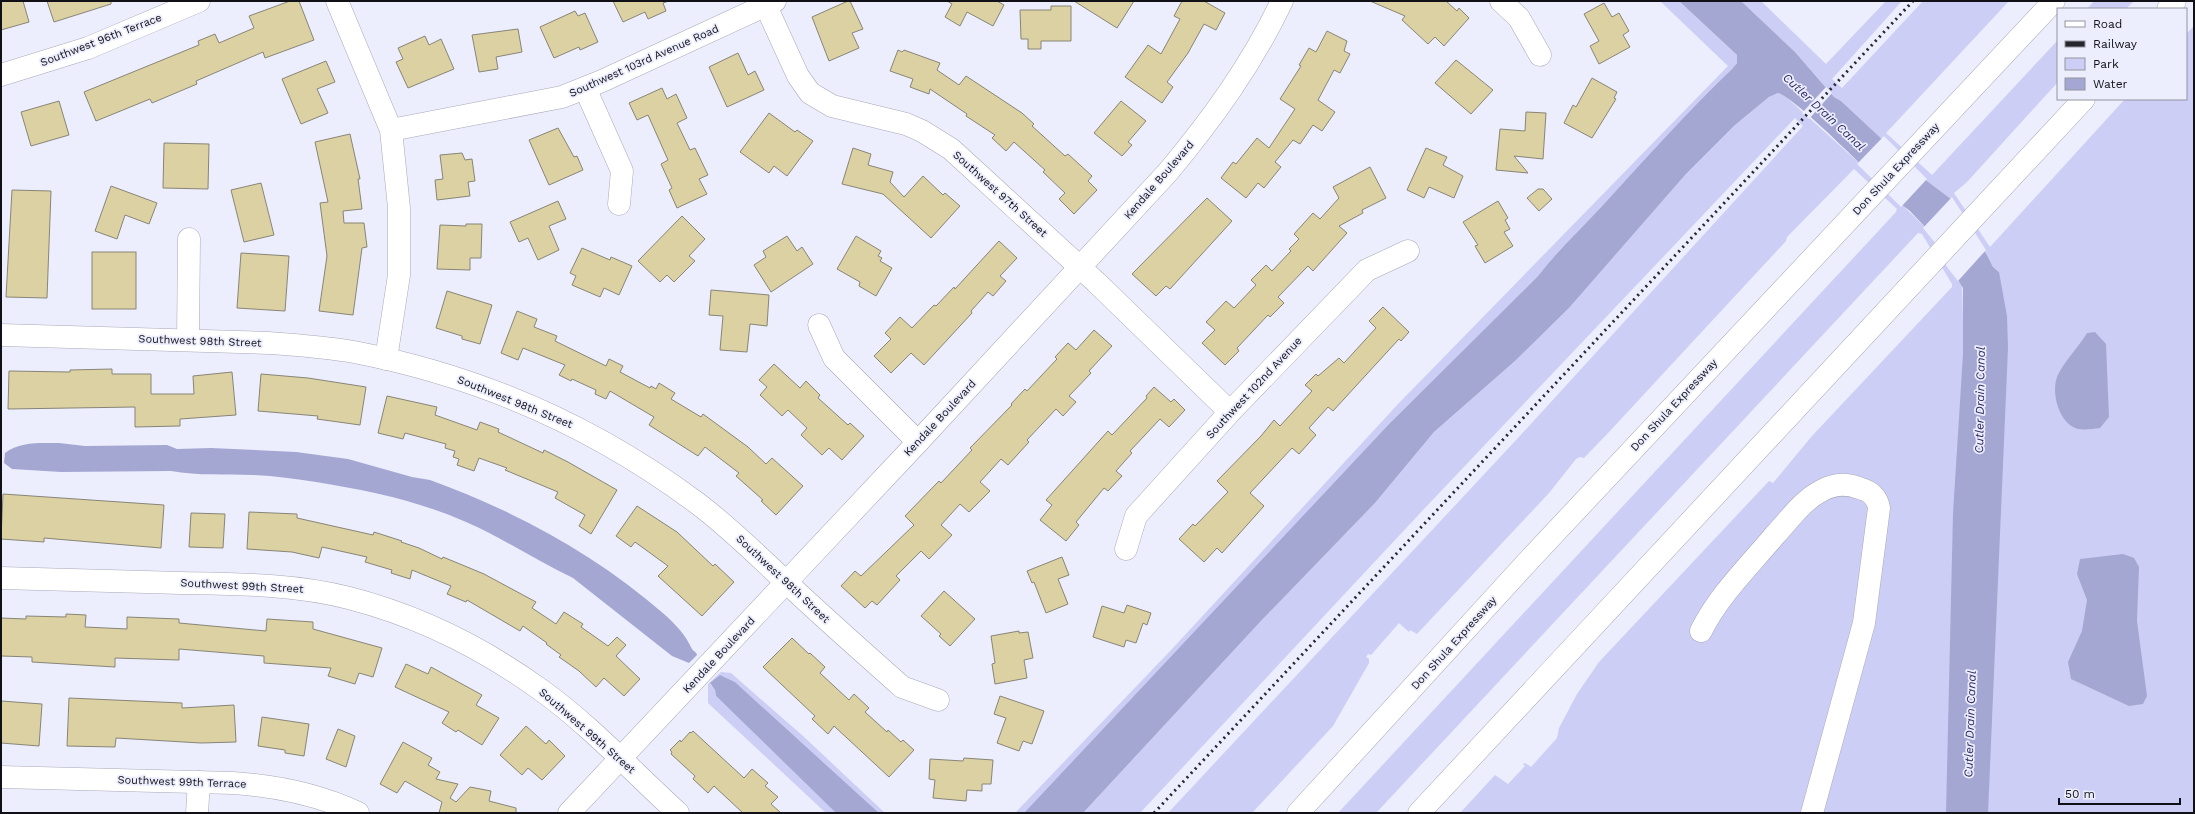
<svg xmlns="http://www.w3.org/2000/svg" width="2195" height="814" viewBox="0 0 2195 814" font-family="'Work Sans',sans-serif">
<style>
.green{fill:#cccef5}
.water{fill:#a5a7d3}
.pier{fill:#ecedfd}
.building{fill:#dbd1a2;stroke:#888577}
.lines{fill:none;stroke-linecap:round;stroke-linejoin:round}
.minor-casing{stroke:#a8a9b8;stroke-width:23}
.highway-casing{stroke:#a8a9b8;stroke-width:23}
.minor{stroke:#fff;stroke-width:22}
.highway{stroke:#fff;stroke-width:22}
.rail{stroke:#26262d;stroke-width:3;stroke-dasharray:2 4;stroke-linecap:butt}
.labels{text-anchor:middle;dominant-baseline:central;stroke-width:3.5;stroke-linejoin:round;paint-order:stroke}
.street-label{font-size:11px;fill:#101016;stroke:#ecedfd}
.water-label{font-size:12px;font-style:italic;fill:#2e2a60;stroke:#ecedfd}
</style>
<rect width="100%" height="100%" fill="#ecedfd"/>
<g class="green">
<path d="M1660 1H1679L1737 55V63L1732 69C1687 112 1646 158 1604 204 1582 228 1558 250 1538 276L1389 424 1024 813H1015L1173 648 1399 403 1728 66Z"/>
<path d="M1741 1H1761L1826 64 1886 1H1902L1832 79 1842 88 1923 1H2009L1886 133 1932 175 2058 40V82L1967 182 1954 193 1990 247 2125 99H2186V34L2194 26V813H1460L1495 775 1508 784 1525 766 1523 764 1525 763 1531 767 1557 738 1559 728 1577 694 1599 662 1769 481 1773 483 1812 436 1952 287V284L1922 234 1918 233 1376 813H1338L1896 212 1897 209 1854 169 1787 237 1786 241 1609 432 1584 458 1580 457 1576 459 1549 493 1417 634 1410 630 1409 632 1399 623 1371 655 1368 654 1366 657 1369 659V663L1333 726 1252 813H1168L1518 438 1803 126 1795 118 1424 509 1140 813H1083L1260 622 1375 503 1434 432 1515 361 1569 308 1686 174 1735 125 1769 97 1778 93 1786 97 1858 162 1928 230 1962 284 1963 320 1999 272 1993 267 1987 255 1951 199 1927 181 1841 101 1834 97 1795 52Z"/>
<path d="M2094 1H2134L2126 9H2087Z"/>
<path d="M721 672 731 673 803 736 885 813H879L735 682 720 675 710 684 715 690 716 696 836 813H826L708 703V684Z"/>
</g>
<g class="water">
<path d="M1679 1H1741L1795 52 1834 97 1841 101 1927 181 1951 199 1987 255 1993 267 1999 272 2007 316 2008 348 1988 813H1946L1953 513 1963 354V288L1928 230 1910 211 1902 205C1883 187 1797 98 1778 93L1769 97 1735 125 1686 174 1569 308 1515 361 1434 432 1375 503 1260 622 1083 813H1024L1389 424 1538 276C1558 250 1582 228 1604 204 1646 158 1687 112 1732 69L1737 63V55Z"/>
<path d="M2095 332 2106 344 2109 417 2100 428C2093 429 2085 430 2078 429 2059 424 2051 393 2057 377 2064 361 2079 347 2087 333Z"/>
<path d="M59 443 85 446 167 445 177 449 211 448 296 452 348 459 412 477 430 480C517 512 594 553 664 614 676 625 685 634 692 649 694 652 696 651 697 655L689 663 672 656 573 578C537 561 503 538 466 522 419 501 366 490 316 482 296 479 274 476 253 475 226 474 198 476 171 471L61 472 12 469 4 463 5 453C20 441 42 443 59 443Z"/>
<path d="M2123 554 2134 558 2139 567 2137 621 2147 696 2143 704 2129 706 2071 679 2068 662 2082 631 2087 600 2077 574 2080 559Z"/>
<path d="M720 675 735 682 879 813H836L716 696 715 690 710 683Z"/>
</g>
<g class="pier">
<path d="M1826 87 1832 93 1809 119 1802 113Z"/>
<path d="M1884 136 1927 179 1901 207 1857 164Z"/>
<path d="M1952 197 1986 250 1958 281 1947 267 1936 244 1923 228Z"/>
</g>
<g class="building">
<path d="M1 1H23L29 22 1 30Z"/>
<path d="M47 1H111V4L54 22Z"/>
<path d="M290 1H299L314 40 265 58 263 52 196 81 197 84 152 103 150 99 96 121 84 92 199 45 198 41 215 34 219 43 254 28 249 16Z"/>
<path d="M613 1H669L663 3 666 11 648 19 645 12 623 22Z"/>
<path d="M848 1H850L863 29 852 33 859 48 829 61 812 17Z"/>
<path d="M947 1H997L1004 5 993 26 967 12 960 26 945 17 952 4Z"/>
<path d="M1074 1H1134L1117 28Z"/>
<path d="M1182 1H1204L1225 13 1216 30 1204 24 1188 53 1167 82 1173 87 1162 103 1125 77 1148 45 1161 54 1180 19 1174 16Z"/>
<path d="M1370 1H1446L1457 11 1459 8 1469 18 1444 46 1435 37 1428 44 1402 20 1405 16Z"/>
<path d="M1604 3 1612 17 1619 13 1629 31 1623 35 1630 47 1599 64 1590 46 1599 41 1584 14Z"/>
<path d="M1051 6H1071V41H1041V49H1028V39H1021L1020 10H1051Z"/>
<path d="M575 11 578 16 585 13 598 42 580 50 579 47 554 58 540 27Z"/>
<path d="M518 29 522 52 496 57 498 69 479 72 472 35Z"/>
<path d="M1327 31 1347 41 1344 51 1350 54 1340 73 1334 70 1318 100 1335 112 1322 131 1313 125 1300 144 1293 140 1275 162 1281 167 1264 188 1258 183 1246 198 1221 178 1233 162 1236 164 1257 138 1269 148 1295 109 1280 99 1301 66 1299 65 1309 48 1316 52Z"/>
<path d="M425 36 429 45 441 39 454 69 408 88 396 62 403 59 398 48Z"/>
<path d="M898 50 902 52 904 50 940 63 937 70 959 85 966 76 1022 113 1034 124 1032 126 1065 156 1068 154 1092 176 1088 181 1097 190 1074 214 1059 199 1065 193 1043 172 1045 170 1014 142 1006 151 992 138 995 135 966 116 967 114 930 89 929 94 910 87 913 79 890 71Z"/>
<path d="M738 53 748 75 755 71 764 90 727 107 709 67Z"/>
<path d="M1456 60 1493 90 1471 114 1435 83Z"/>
<path d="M326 61 335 82 317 89 328 113 301 124 282 79Z"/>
<path d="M1592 78 1617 92 1614 98 1616 99 1592 138 1564 123 1573 105 1576 107Z"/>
<path d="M662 88 667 99 676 94 687 118 677 123 690 150 695 148 708 175 699 179 707 194 677 208 669 190 672 188 661 164 668 160 648 115 637 120 629 103Z"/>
<path d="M59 101 69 135 31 146 21 112Z"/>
<path d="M1121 101 1146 121 1128 142 1132 145 1122 156 1094 133Z"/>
<path d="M1526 112 1546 113 1543 159 1514 156 1528 173 1496 170 1500 129 1525 131Z"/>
<path d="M769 113 795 132 797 130 813 141 787 176 774 166 769 173 740 152Z"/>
<path d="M558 128 574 157 577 156 583 170 549 185 529 140Z"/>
<path d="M350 134 360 179H358L362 209 343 211 344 223H364L367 247 362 248 353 315 319 311 327 256 320 203 328 202 315 142Z"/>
<path d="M164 143 209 144 208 189 163 188Z"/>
<path d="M853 148 871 154 868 165 893 172 890 182 904 197 923 176 943 195 945 193 960 206 931 238 883 194 842 184Z"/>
<path d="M1426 148 1447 157 1443 165 1463 176 1454 198 1429 187 1424 198 1407 190Z"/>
<path d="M462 153 465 160 472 159 475 181 468 182 470 196 437 200 435 180 443 179 440 155Z"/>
<path d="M1370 167 1386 198 1362 210 1363 213 1339 226 1347 233 1313 271 1308 266 1278 297 1284 303 1270 317 1268 315 1237 348 1239 351 1225 365 1202 343 1215 330 1206 322 1226 301 1234 308 1256 285 1251 280 1266 265 1272 271 1291 251 1289 249 1299 239 1294 234 1313 213 1320 219 1339 198 1333 187Z"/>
<path d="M261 183 274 235 244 242 231 190Z"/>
<path d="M111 186 157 203 149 224 125 215 117 239 95 231Z"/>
<path d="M1538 189H1543L1552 199 1539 211 1527 198Z"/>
<path d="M12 190 51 191 47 298 6 297Z"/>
<path d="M1207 198 1232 221 1170 289 1166 286 1156 296 1132 274Z"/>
<path d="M558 201 566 219 549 226 559 250 538 260 528 238 519 242 510 222Z"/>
<path d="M1498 201 1508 218 1505 220 1510 229 1504 232 1513 246 1485 263 1475 246 1478 245 1463 222Z"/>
<path d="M682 216 705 239 689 256 695 261 674 282 667 275 660 282 638 261Z"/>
<path d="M466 224H482L481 258H470V270L437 269 440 225 466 226Z"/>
<path d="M787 236 797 251 802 247 813 264 771 292 754 265 766 257 763 251Z"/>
<path d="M856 236 881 251 878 256 882 258 880 261 892 268 876 296 859 286 860 282 837 269Z"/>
<path d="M999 241 1017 258 1000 276 1006 281 993 296 988 292 971 311 972 313 924 365 911 353 891 373 874 356 891 339 885 333 900 317 912 328 934 305 936 306 954 287 955 289Z"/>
<path d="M582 248 610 260 611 257 632 266 619 295 604 288 600 297 572 285 576 276 570 273Z"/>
<rect x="92" y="252" width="44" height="57"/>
<path d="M241 253 289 256 285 311 237 308Z"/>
<path d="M711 290 769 295 767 326 750 324 747 352 720 350 723 316 709 315Z"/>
<path d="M447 291 492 305 480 344 462 339V336L436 328Z"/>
<path d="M1383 307 1409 332 1401 341 1399 339 1333 411 1328 407 1309 428 1316 435 1299 454 1292 448 1250 493 1264 506 1222 553 1217 548 1204 562 1179 539 1193 524 1195 526 1228 492 1217 481 1261 436 1274 420 1280 426 1312 391 1305 385 1316 374 1318 376 1339 358 1344 363 1376 328 1369 321Z"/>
<path d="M517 311 537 319 534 327 557 336 555 341 606 366 609 359 623 366 620 372 650 388 651 386 656 389 659 383 675 393 671 399 701 417 703 414 748 447 766 464 772 458 803 486 776 515 761 501 763 500 736 476 739 473 705 447 698 456 649 425 654 417 610 391 606 399 595 394 596 390 572 379 571 381 559 375 565 365 523 348 518 360 501 353Z"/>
<path d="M1094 330 1112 346 1089 371 1091 373 1069 396 1076 402 1063 416 1056 409 1027 440 1029 442 1008 465 1001 459 980 482 990 491 969 512 960 504 941 525 952 535 929 559 921 551 896 576 900 580 877 605 872 601 865 608 841 586 855 571 861 576 914 525 905 516 939 481 941 483 972 450 970 448 1012 405 1011 404 1025 389 1027 391 1057 359 1055 357 1068 343 1076 350Z"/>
<path d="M774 364 800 388 806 381 820 395 818 398 848 425 850 423 864 436 842 460 829 448 822 455 801 435 807 428 788 410 782 416 760 395 767 387 759 380Z"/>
<path d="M112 369V374H151V394H194L193 376 232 372 236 415 180 419V426L135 427V407L8 409 9 371 70 372V370Z"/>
<path d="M261 374 308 378 366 387 360 425 317 419 318 416 258 411Z"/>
<path d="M1154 387 1171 402 1174 399 1185 410 1169 427 1160 419 1130 451 1132 453 1116 471 1122 476 1108 491 1104 488 1076 522 1079 525 1066 541 1040 520 1052 505 1046 500 1108 431 1112 435 1147 398 1146 396Z"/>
<path d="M387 396 437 407 435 415 477 430 480 422 499 429 498 432 543 453 544 450 568 462 617 490 591 534 579 526 585 515 555 498 558 492 505 470 507 468 479 458 474 471 457 465 459 459 453 457 455 451 445 448 446 444 405 433 403 439 378 433Z"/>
<path d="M3 494 164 505 161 548 44 538V542L1 539Z"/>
<path d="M637 506 677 532 713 566 715 564 734 582 702 616 658 576 668 566 635 542 631 547 616 536Z"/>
<path d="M249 512 297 514V518L373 535 374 532 402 541 401 542 419 548 442 559 443 557 484 574 536 602 532 608 556 624 564 612 583 624 581 627 608 646 617 637 626 645 616 656 640 679 624 696 604 678 596 687 579 671 559 657 561 655 546 644 547 643 523 626 520 631 467 600 466 602 447 594 451 586 412 570 410 579 391 573 392 570 365 562 367 557 322 547 319 558 292 552 247 549Z"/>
<path d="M191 513 225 514 223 548 189 547Z"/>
<path d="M1062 557 1069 575 1058 579 1068 604 1046 613 1034 582 1032 583 1027 571Z"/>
<path d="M944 591 975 619 950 646 939 636 941 634 921 616Z"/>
<path d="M1127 605 1151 613 1147 625 1143 623 1136 643 1126 640 1124 647 1093 637 1102 606 1124 613Z"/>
<path d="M66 614 86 615 85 627 127 629V617L179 619V623L266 631 267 619 313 622V629L382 648 373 677 359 673 355 684 328 676 331 668 264 663V656L179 649V660L115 658V667L32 662V657L1 656V618L26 619V616L66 617Z"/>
<path d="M1019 631V633L1028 632 1033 658 1024 660 1027 678 995 684 992 664 995 663 991 636Z"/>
<path d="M792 638 809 654 810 653 825 667 820 673 849 700 854 694 869 708 865 712 887 732 888 730 901 742 903 740 914 750 889 777 834 726 828 734 812 719 815 716 763 667Z"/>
<path d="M406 664 428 674 431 667 482 695 476 705 499 718 482 745 458 730 456 732 442 723 449 712 395 687Z"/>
<path d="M1000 696 1044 711 1032 744 1023 741 1019 751 997 743 1006 718 994 714Z"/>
<path d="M69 698 182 703V708L234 705 236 742 201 743 116 738 115 747 67 746Z"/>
<path d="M1 701 42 704 39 746 1 743Z"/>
<path d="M262 717 309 724 304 756 285 753V750L258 746Z"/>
<path d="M526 726 546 744 549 740 565 756 542 780 528 768 522 775 500 755Z"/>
<path d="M338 729 355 736 346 767 326 759Z"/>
<path d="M693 731 744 778 752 769 768 783 765 786 778 797 771 804 781 813H743L714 786 708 793 693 779 695 776 671 754 672 752 670 750 680 740 681 742 690 732 691 733Z"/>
<path d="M403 742 432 758 428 765 440 772 436 779 458 784 450 798 456 802 470 787 491 791 489 801 516 808V813H439L442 802 405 781 397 793 380 784Z"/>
<path d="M964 758 993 760 991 784H982V791L967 790 966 801 933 798 935 780 929 779 930 759 963 761Z"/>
</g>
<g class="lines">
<g class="minor-casing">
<g id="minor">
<path d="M337 1 391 130 399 208V275L386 359"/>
<path d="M1501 1 1519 18 1540 55"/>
<path d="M766 6 798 76 810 93 832 106 906 124 922 131 951 149 1096 282 1230 412"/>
<path d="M1 75 88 48 199 1"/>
<path d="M585 88 622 171 619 204"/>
<path d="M391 130 562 97 602 81 775 1"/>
<path d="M819 325 834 358 918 442"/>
<path d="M1 335 269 343C297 345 326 347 354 352 479 376 595 427 697 503 729 527 757 555 786 582 824 618 863 652 902 687L938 700"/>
<path d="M188 340 189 239"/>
<path d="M1126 549 1136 516 1230 412 1367 270 1408 251"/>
<path d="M1 578C61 580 121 581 181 583 237 584 294 584 349 598 419 616 483 648 541 690 590 725 633 772 678 813"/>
<path d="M1701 631C1719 595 1749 566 1775 535 1789 520 1803 500 1821 491 1833 484 1846 483 1859 488 1870 491 1877 496 1879 508L1864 623 1812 813"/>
<path d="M1 777 233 783C278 786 318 794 358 813"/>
<path d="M197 813 199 782"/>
<path d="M569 813 918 442 1168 172C1213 118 1252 64 1282 1"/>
</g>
</g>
<g class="highway-casing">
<g id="highway">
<path d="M2168 9 2175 1"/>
<path d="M1298 813 1532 557 2054 1"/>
<path d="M1419 813 2084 99"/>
</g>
</g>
<use href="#minor" class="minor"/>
<use href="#highway" class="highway"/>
<path class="rail" d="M1154 813 1913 1"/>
</g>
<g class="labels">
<g class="street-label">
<text transform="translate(101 40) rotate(-21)">Southwest 96th Terrace</text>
<text transform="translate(644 61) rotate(-24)">Southwest 103rd Avenue Road</text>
<text transform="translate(1896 169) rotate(-47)">Don Shula Expressway</text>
<text transform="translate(1159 180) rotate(-49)">Kendale Boulevard</text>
<text transform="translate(1000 194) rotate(42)">Southwest 97th Street</text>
<text transform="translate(200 341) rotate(2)">Southwest 98th Street</text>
<text transform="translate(1254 388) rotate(-47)">Southwest 102nd Avenue</text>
<text transform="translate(515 402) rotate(22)">Southwest 98th Street</text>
<text transform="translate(1674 405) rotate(-47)">Don Shula Expressway</text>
<text transform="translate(940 418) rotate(-47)">Kendale Boulevard</text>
<text transform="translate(783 579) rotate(43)">Southwest 98th Street</text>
<text transform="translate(242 586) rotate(3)">Southwest 99th Street</text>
<text transform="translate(1454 643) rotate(-48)">Don Shula Expressway</text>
<text transform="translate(719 655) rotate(-47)">Kendale Boulevard</text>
<text transform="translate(587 731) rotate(41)">Southwest 99th Street</text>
<text transform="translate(182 782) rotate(2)">Southwest 99th Terrace</text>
</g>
<g class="water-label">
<text transform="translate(1824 112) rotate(43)">Cutler Drain Canal</text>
<text transform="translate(1980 400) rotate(-89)">Cutler Drain Canal</text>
<text transform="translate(1970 724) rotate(-88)">Cutler Drain Canal</text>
</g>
</g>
<rect width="2195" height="814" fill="none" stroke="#101016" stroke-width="4"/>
<rect x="2057" y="8" width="130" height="92" fill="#ecedfd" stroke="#9495a1"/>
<rect x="2065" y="21" width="20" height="6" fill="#ffffff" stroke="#9495a1"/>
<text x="2093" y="28" font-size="12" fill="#101016">Road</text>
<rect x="2065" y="41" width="20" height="6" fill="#26262d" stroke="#9495a1"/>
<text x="2093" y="48" font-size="12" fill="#101016">Railway</text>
<rect x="2065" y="58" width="20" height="12" fill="#cccef5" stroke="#9495a1"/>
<text x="2093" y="68" font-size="12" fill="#101016">Park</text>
<rect x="2065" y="78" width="20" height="12" fill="#a5a7d3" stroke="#9495a1"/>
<text x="2093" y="88" font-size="12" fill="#101016">Water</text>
<path d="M2059 798v6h121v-6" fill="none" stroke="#101016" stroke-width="2"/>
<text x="2065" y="798" font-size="12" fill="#101016" stroke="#ecedfd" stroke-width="3" paint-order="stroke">50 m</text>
</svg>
